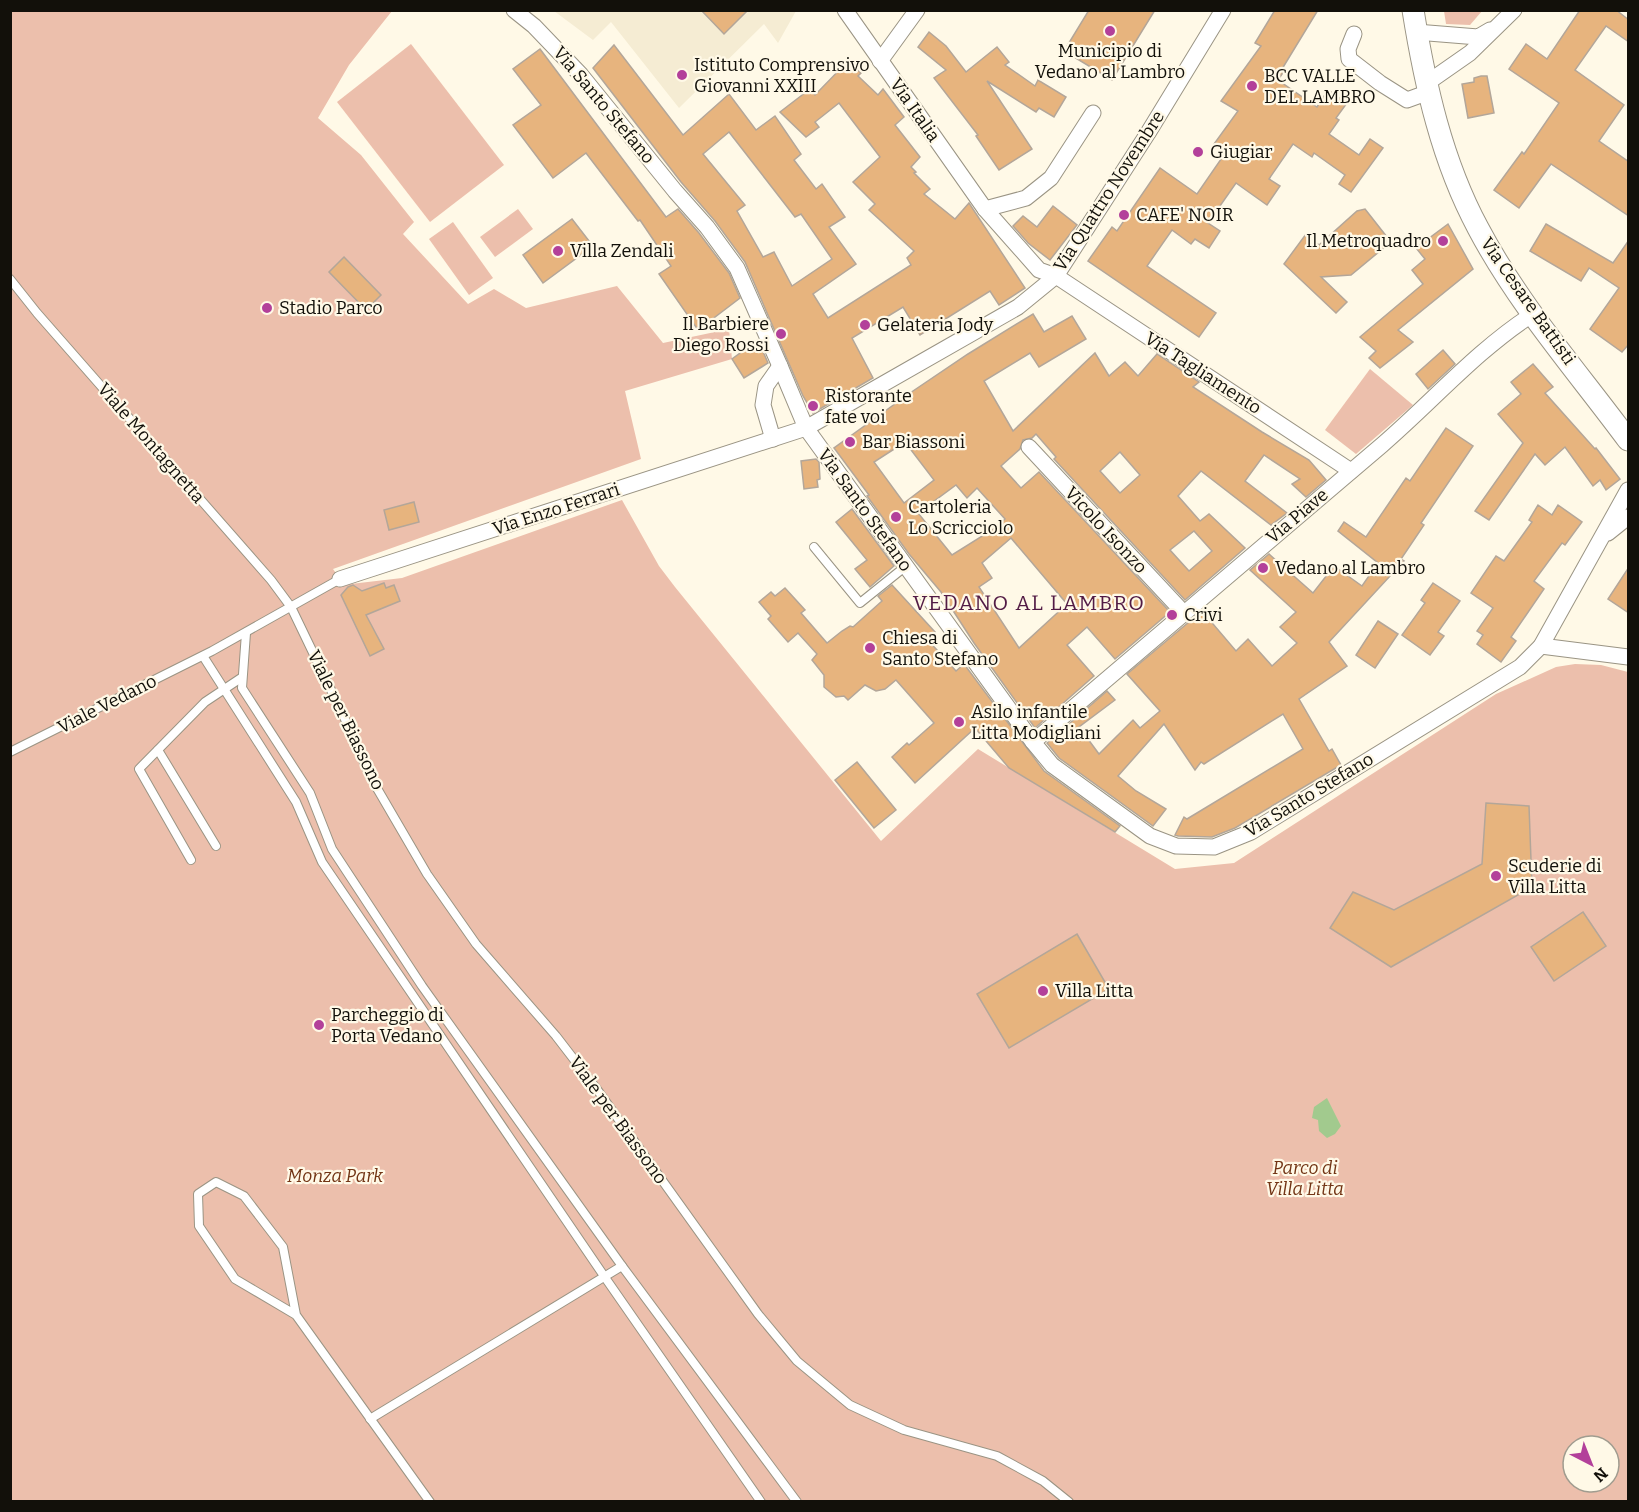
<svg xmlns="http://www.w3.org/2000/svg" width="1639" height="1512" viewBox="0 0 1639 1512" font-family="Bitter,serif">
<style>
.built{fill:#f5ecd3}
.green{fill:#ecbfac;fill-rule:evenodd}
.water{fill:#a2ca8e}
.building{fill:#e7b47e;stroke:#b3a699;stroke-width:1.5;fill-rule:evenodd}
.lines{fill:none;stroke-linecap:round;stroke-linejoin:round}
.lane-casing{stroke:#9a9484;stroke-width:10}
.street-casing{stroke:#9a9484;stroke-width:17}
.secondary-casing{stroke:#9a9484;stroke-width:23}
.lane{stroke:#fff;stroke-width:8}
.street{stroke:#fff;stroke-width:15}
.secondary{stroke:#fff;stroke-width:21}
.poi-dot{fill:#b3409a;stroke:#fff9e7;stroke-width:2}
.labels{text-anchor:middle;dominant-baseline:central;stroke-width:4.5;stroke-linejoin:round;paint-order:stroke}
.poi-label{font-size:18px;fill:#12100a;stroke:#fff9e7;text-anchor:start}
.street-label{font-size:18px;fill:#12100a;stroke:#fff9e7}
.park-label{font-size:18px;font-style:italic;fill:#723414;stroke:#fff9e7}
.quarter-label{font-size:21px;letter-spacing:1.5px;fill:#521b45;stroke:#fff9e7}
</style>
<rect width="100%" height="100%" fill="#fff9e7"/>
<path class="built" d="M554 11H796L778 43 764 24 679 108 611 22 593 40Z"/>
<g class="green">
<path d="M10 11H392L349 65 318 118 361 155 414 222 403 234 468 304 494 289 526 308 617 286 663 343 729 329 732 359 625 391 641 459 333 569 340 579 342 585 402 578 622 500 659 566 675 587 881 841 978 749 1175 869 1234 863 1496 694 1556 667 1575 664 1601 665 1628 672V1501H11ZM1573 1446H1609V1482H1573Z"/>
<path d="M1444 11V10L1482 11 1470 25 1446 24Z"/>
<path d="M411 44 504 165 430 222 337 102Z"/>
<path d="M518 209 533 229 495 257 480 237Z"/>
<path d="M453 222 493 278 469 295 429 239Z"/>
<path d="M1370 369 1413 405 1356 454 1325 430Z"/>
</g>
<path class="water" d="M1327 1098 1341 1126 1335 1134 1327 1138 1319 1131 1318 1120 1312 1118 1314 1107Z"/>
<g class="building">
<path d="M701 10H748L724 34Z"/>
<path d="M1089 10H1155L1112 80 1064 51Z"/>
<path d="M1275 10H1318L1282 69 1284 71 1278 80 1317 107 1328 90 1347 103 1336 118 1339 120 1329 134 1359 155 1370 139 1383 148 1351 192 1339 184 1345 175 1314 153 1312 157 1293 144 1269 179 1280 186 1267 205 1236 183 1208 223 1220 231 1209 248 1195 239 1191 244 1172 230 1147 266 1216 313 1199 337 1088 261 1112 227 1117 231 1160 168 1197 194 1226 152 1214 144 1238 111 1221 101 1261 46 1255 43Z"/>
<path d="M1580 10H1616L1629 20V42L1606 26 1575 70 1624 105 1599 141 1629 162V216L1551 164 1519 208 1494 190 1522 152 1524 154 1559 103 1509 69 1526 44 1547 59Z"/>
<path d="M929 32 946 46 966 72 997 47 1009 62 1005 65 1035 86 1038 80 1066 97 1054 117 1039 108 1036 112 987 81 1032 149 999 170 976 136 978 135 934 78 946 70 918 47Z"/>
<path d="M614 45 683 135 729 94 756 130 775 116 801 154 794 160 816 189 822 184 845 217 829 227 856 264 813 294 828 318 911 265 907 258 914 251 869 210 875 204 853 182 880 157 839 103 815 122 819 127 806 137 780 112 810 89 815 95 848 61 861 73 858 76 878 95 883 89 904 117 895 125 920 157 911 167 916 172 914 173 930 189 924 194 955 219 969 203 1025 288 999 305 990 291 920 335 903 307 852 338 873 378 813 413 803 396 745 262 715 221 681 182 593 68ZM729 132 795 217 801 214 832 259 792 286 774 252 763 257 737 211 745 205 703 154Z"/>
<path d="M540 49 666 217 678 209 699 233 729 273 740 298 698 330 659 274 671 266 640 220 638 221 586 153 553 178 513 125 541 105 513 69Z"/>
<path d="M1481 76H1487L1494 113 1468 118 1462 84 1474 82V78Z"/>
<path d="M1053 206 1077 225 1050 260 1028 243 1013 226 1023 216 1037 227Z"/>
<path d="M1365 209 1387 237 1386 246 1351 275 1321 277 1347 302 1336 313 1284 264 1306 234 1319 245 1357 211Z"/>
<path d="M572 219 593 246 543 283 523 255Z"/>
<path d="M1448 224 1473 269 1398 330 1413 342 1380 368 1369 358 1376 351 1360 337 1423 284 1412 270 1425 259 1416 248Z"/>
<path d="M1546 224 1613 263 1629 240V344L1622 352 1590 329 1619 288 1589 268 1581 281 1530 251Z"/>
<path d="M344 257 381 295 366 310 329 272Z"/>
<path d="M1033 314 1044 332 1072 316 1086 339 1039 367 1030 353 984 381 1013 431 1095 353 1109 376 1125 362 1138 376 1157 354 1199 382 1193 387 1262 432 1309 460 1326 480 1306 497 1292 484 1300 479 1264 455 1245 481 1287 513 1271 525 1201 471 1178 496 1200 521 1209 514 1245 548 1185 600 1054 459 1056 457 1036 434 1032 438 1023 440 1020 449 1001 466 1021 488 1039 472 1170 612 1115 659 1087 627 1067 645 1094 676 1035 728 974 643 941 592 909 554 867 496 869 495 834 448 910 393 968 354ZM905 442 934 480 904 503 874 462ZM1120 452 1140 475 1120 493 1100 471ZM956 485 967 498 977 488 1005 519 992 530 952 555 918 513ZM1194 531 1212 551 1189 571 1170 550ZM1011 538 1067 604 1019 648 979 587 992 578 982 563Z"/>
<path d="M758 340 768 363 744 378 732 359Z"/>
<path d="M1443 350 1455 364 1428 389 1416 374Z"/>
<path d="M1533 364 1553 387 1545 393 1595 449 1596 448 1620 479 1606 490 1600 480 1593 486 1565 447 1545 465 1535 454 1489 520 1475 511 1523 443 1498 414 1521 394 1511 382Z"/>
<path d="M1446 428 1473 446 1421 523 1424 525 1401 559 1404 561 1329 642 1347 666 1299 699 1329 751 1332 749 1341 765 1235 828 1212 837 1178 836 1175 835 1184 817 1187 819 1303 749 1283 714 1204 764 1201 762 1195 770 1164 724 1118 776 1136 791 1166 809 1153 826 1059 758 1047 743 1107 691 1115 700 1079 727 1099 754 1133 720 1140 728 1160 711 1127 674 1202 611 1236 651 1248 639 1272 666 1297 643 1280 627 1296 612 1250 570 1269 554 1313 593 1334 566 1362 586 1378 563 1338 531 1344 522 1366 537 1406 478 1410 481Z"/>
<path d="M816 459 819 462 820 479 817 480 818 487 804 489 801 461Z"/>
<path d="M414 502 419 522 389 530 384 510Z"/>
<path d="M1538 505 1552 515 1558 505 1582 522 1565 545 1562 543 1534 581 1544 589 1511 637 1516 641 1501 662 1477 644 1483 635 1477 631 1493 608 1471 593 1496 556 1504 561 1532 522 1529 520Z"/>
<path d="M852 509 894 566 870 587 855 569 867 560 836 522Z"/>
<path d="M1629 567V613L1608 599Z"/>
<path d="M384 583 386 588 394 585 400 601 366 615 384 649 370 656 341 595 348 587 353 585 362 591Z"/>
<path d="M1433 583 1460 601 1438 632 1444 636 1430 655 1402 635 1425 603 1421 600Z"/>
<path d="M892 585 935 632 927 639 956 671 964 664 970 672 1044 771 1120 826 1115 832 1009 768 975 728 915 783 892 757 907 743 909 745 934 723 896 680 885 689 876 691 865 685 848 700 844 696 836 697 824 687V675L812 660 817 654 798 633 788 642 768 619 771 616 759 602 771 592 775 596 785 588 805 610 801 613 827 643 842 631 850 626 853 627 882 601 878 596Z"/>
<path d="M1378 621 1398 634 1375 668 1356 655Z"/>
<path d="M857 762 896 810 874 828 835 780Z"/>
<path d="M1486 803 1529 806 1532 887 1391 967 1330 928 1353 892 1394 910 1482 864Z"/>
<path d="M1583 912 1606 946 1554 981 1531 947Z"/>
<path d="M1077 934 1109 989 1009 1048 977 994Z"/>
</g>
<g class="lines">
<g class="lane-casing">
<g id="lane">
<path d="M10 279 37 313 271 580 291 607 344 717 371 778 427 874 476 944 556 1036 596 1088 758 1314 797 1361 850 1405 904 1430 997 1456 1043 1481 1069 1502"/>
<path d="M814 547 860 603 906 566"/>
<path d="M246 633 242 688 310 793 332 849 422 986 622 1266 797 1502"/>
<path d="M203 656 296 802 322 862 604 1276 761 1502"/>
<path d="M158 750 216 846"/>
<path d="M10 752 212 651 340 579"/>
<path d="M191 860 139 769 205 702 241 678"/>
<path d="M296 1315 283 1247 244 1196 216 1182 198 1194 199 1226 235 1279 296 1315 430 1502"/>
<path d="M370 1419 622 1266"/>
</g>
</g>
<g class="street-casing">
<g id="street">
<path d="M514 10 534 26 581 75 675 191 707 227 737 268 780 366 806 428 1033 742 1052 765 1150 836 1176 846 1214 847 1251 832 1520 667 1541 646 1628 490"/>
<path d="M845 10 985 209 1039 270 1056 276 1351 471"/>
<path d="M1416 32 1478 37 1490 30"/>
<path d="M1354 34 1348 49 1349 59 1380 83 1407 100 1429 92"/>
<path d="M880 61 917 10"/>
<path d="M1427 83 1470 53 1514 10"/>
<path d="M985 209 1026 198 1051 178 1093 113"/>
<path d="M773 439 763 405 766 386 780 366"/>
<path d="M1029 447 1183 612"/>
<path d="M1608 533 1628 517"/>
<path d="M340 579 806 428 1018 307 1056 276 1148 133 1223 10"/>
<path d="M1541 646 1628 657"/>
<path d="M1033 742C1149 642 1266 544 1382 445 1433 401 1477 350 1533 314"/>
</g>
</g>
<g class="secondary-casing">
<path id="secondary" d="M1413 10C1425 85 1442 161 1478 228 1518 304 1577 371 1628 440"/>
</g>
<use href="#lane" class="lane"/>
<use href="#street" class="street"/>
<use href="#secondary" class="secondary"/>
</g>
<g class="poi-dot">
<circle cx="1110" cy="31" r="6"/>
<circle cx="682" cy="75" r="6"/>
<circle cx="1252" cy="86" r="6"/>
<circle cx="1198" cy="152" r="6"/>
<circle cx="1124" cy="215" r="6"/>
<circle cx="1443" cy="241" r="6"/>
<circle cx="558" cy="251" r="6"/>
<circle cx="267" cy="308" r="6"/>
<circle cx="865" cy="325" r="6"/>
<circle cx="781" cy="334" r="6"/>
<circle cx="813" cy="406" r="6"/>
<circle cx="850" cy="442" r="6"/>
<circle cx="896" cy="517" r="6"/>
<circle cx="1263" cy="568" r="6"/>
<circle cx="1172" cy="615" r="6"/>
<circle cx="870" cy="648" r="6"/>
<circle cx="959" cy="722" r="6"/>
<circle cx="1496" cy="876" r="6"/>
<circle cx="1043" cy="991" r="6"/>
<circle cx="319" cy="1025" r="6"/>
</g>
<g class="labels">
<g class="poi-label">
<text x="1110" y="51" text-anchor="middle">Municipio di<tspan x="1110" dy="21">Vedano al Lambro</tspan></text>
<text x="694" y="65">Istituto Comprensivo<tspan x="694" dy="21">Giovanni XXIII</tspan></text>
<text x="1264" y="76">BCC VALLE<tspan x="1264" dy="21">DEL LAMBRO</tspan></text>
<text x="1210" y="152">Giugiar</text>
<text x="1136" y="215">CAFE' NOIR</text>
<text x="1431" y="241" text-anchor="end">Il Metroquadro</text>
<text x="570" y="251">Villa Zendali</text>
<text x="279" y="308">Stadio Parco</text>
<text x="769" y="324" text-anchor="end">Il Barbiere<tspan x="769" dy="21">Diego Rossi</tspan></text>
<text x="877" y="325">Gelateria Jody</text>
<text x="825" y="396">Ristorante<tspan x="825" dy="21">fate voi</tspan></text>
<text x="862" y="442">Bar Biassoni</text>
<text x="908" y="507">Cartoleria<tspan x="908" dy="21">Lo Scricciolo</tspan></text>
<text x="1275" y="568">Vedano al Lambro</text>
<text x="1184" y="615">Crivi</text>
<text x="882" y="638">Chiesa di<tspan x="882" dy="21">Santo Stefano</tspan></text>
<text x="971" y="712">Asilo infantile<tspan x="971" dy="21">Litta Modigliani</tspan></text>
<text x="1508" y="866">Scuderie di<tspan x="1508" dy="21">Villa Litta</tspan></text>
<text x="1055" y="991">Villa Litta</text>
<text x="331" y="1015">Parcheggio di<tspan x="331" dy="21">Porta Vedano</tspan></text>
</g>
<g class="street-label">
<text transform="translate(604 105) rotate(50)">Via Santo Stefano</text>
<text transform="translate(915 110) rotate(55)">Via Italia</text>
<text transform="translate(1109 191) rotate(-57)">Via Quattro Novembre</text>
<text transform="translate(1528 301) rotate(55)">Via Cesare Battisti</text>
<text transform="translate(1203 373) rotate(33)">Via Tagliamento</text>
<text transform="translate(151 443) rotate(49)">Viale Montagnetta</text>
<text transform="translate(556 509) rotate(-18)">Via Enzo Ferrari</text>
<text transform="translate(865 510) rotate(54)">Via Santo Stefano</text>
<text transform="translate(1297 516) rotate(-40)">Via Piave</text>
<text transform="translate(1106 530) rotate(47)">Vicolo Isonzo</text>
<text transform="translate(107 704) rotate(-27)">Viale Vedano</text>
<text transform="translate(346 720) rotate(64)">Viale per Biassono</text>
<text transform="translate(1309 795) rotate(-31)">Via Santo Stefano</text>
<text transform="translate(618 1120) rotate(54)">Viale per Biassono</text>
</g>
<g class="park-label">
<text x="1305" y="1168">Parco di<tspan x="1305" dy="21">Villa Litta</tspan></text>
<text x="335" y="1176">Monza Park</text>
</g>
<g class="quarter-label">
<text x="1029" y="603">VEDANO AL LAMBRO</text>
</g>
</g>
<rect width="1639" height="1512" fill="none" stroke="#12100a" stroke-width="24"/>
<g transform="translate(1591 1464) rotate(138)"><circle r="28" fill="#fff9e7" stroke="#a09c8f" stroke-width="1.5"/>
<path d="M0-4.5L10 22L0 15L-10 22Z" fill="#b3409a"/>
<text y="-9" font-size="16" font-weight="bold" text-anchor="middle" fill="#12100a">N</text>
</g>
</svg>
